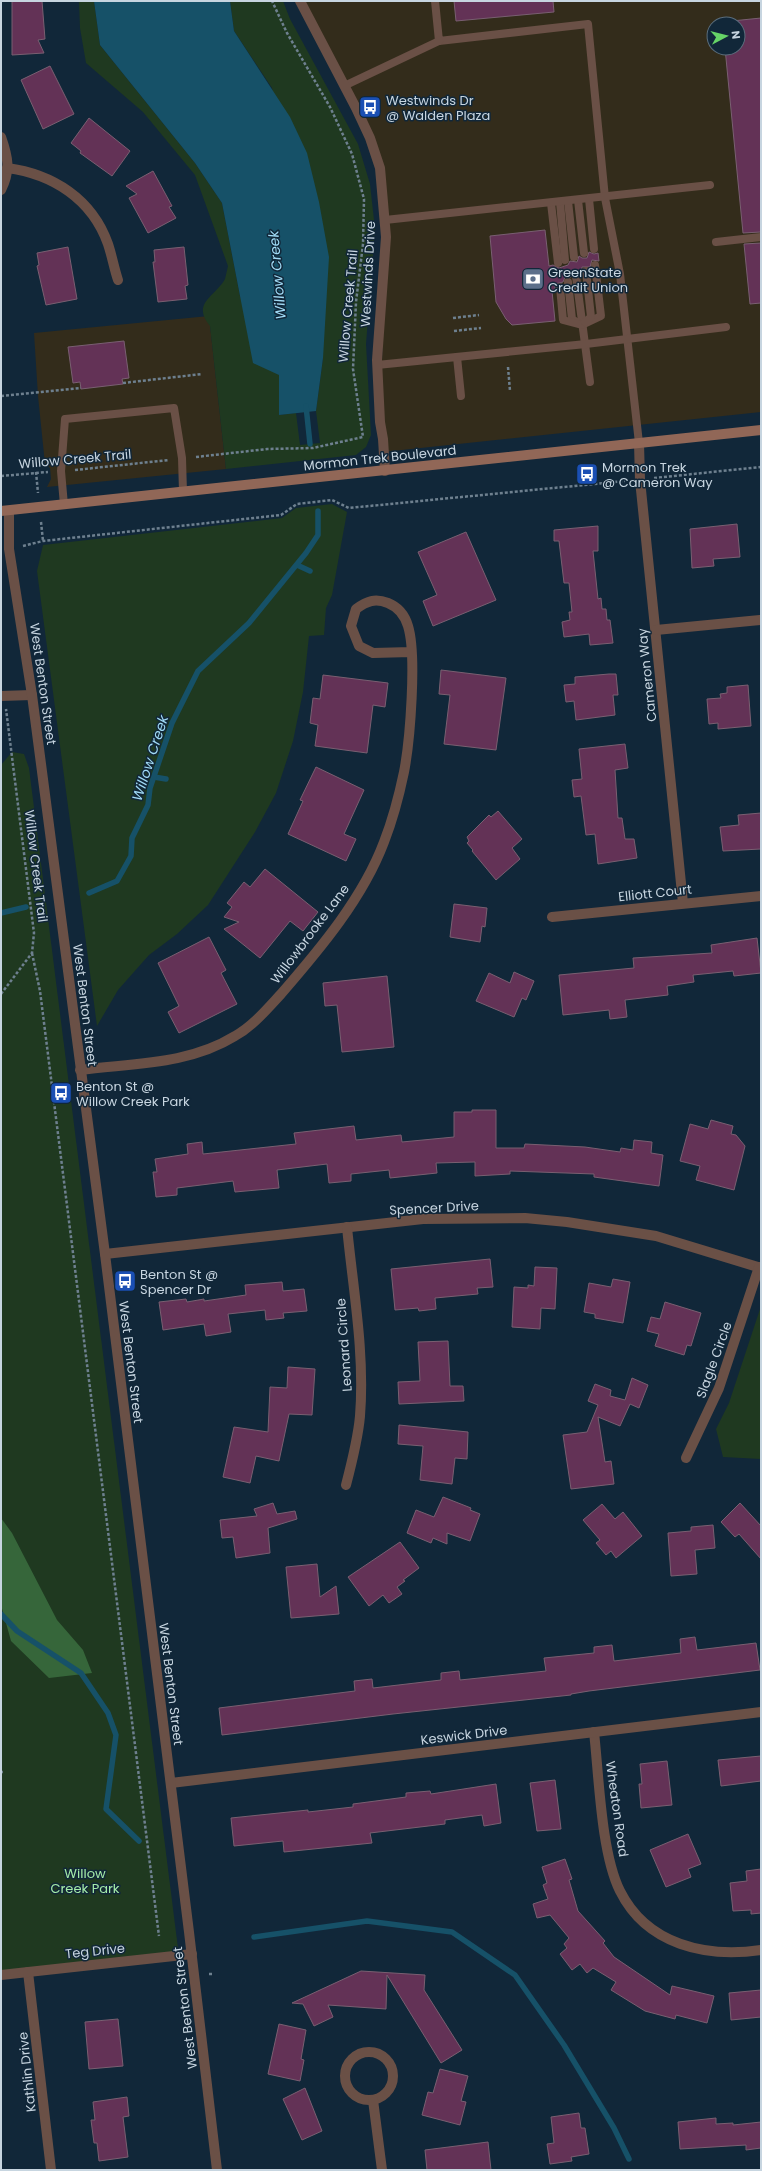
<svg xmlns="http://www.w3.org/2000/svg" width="762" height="2171" viewBox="0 0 762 2171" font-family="Poppins,sans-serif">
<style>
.commercial{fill:#332c1b;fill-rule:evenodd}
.green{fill:#1f3920}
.forest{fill:#36663a}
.water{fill:#165168}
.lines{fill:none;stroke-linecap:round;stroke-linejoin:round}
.stream{stroke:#165168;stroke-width:5.5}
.building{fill:#633256;stroke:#795f71}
.path{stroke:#6e808f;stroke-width:2.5;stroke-dasharray:3 2;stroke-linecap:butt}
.service{stroke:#6a5046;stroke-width:8}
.minor{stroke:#6a5046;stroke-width:10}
.tertiary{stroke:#6a5046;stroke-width:10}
.secondary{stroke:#916757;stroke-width:10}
.labels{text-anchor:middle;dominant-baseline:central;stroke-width:3;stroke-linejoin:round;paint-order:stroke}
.poi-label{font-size:13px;fill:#c7d5e0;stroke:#112739;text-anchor:start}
.street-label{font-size:13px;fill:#c7d5e0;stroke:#112739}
.park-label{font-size:13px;fill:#a5eca8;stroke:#112739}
.water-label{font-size:14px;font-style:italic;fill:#a0daf5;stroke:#112739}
</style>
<rect width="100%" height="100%" fill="#112739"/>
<g class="commercial">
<path d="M300 1H761V412L383 452 380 422 386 237 380 168ZM714 24H738V48H714Z"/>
<path d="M209 316 226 469 47 487 51 479 50 468 45 464 38 396 34 333Z"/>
</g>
<g class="green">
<path d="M79 1H94L100 45 195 163 222 203 240 296 279 375V415L296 413 300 445 320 443 316 411 323 358 272 88 234 31 230 1H283L290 19 358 144 370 184 375 229 366 344 371 435 366 447 356 455 226 469 210 326C191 303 215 297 225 279 226 275 227 270 228 266L195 175 143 112 86 63 80 28Z"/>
<path d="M332 504 347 512 332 595 326 608 324 635 309 636 303 692 293 741 276 793 255 832 208 905 177 934 149 955 118 990 97 1026 37 571 43 545 282 518 296 508Z"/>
<path d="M12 752 24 754 29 768 179 1956 1 1975V765Z"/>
<path d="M761 1306V1459L723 1457 716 1429 729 1403Z"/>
</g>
<path class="forest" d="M1 1518 12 1533 57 1620 83 1650 92 1673 49 1678 11 1641 1 1605Z"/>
<path class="water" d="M94 1H230L234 31 290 117 307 153 319 202 329 257 323 358 316 411 279 415V375L253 363 222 203 195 163 100 45Z"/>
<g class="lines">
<g class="stream">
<path d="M306 406 310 444"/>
<path d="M297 565 310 571"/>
<path d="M154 777 166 779"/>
<path d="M89 893 117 881 131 856 132 838 148 805 150 788 172 723 198 671 249 623 306 553 318 535V511"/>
<path d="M1 913 26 907"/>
<path d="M1 1614 17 1631 81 1673 108 1713 116 1735 106 1809 139 1841"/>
<path d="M254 1937 367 1921 452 1932 515 1975 564 2045 614 2128 629 2159"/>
</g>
</g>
<g class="building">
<path d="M12 1H42L45 39 38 40 44 53 12 55Z"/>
<path d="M454 1H553L554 12 456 21Z"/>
<path d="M761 18V232L743 233 725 48H738V24H722V22Z"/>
<path d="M50 66 74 114 43 129 21 80Z"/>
<path d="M89 118 130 151 112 176 80 153 81 151 71 143Z"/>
<path d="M153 171 172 206 169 207 176 218 148 233 129 198 137 194 126 186Z"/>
<path d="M545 230 549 266 553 265 559 268 568 265 570 261 577 262 579 256 582 258H587L589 252 594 254 598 253 599 261 592 260 590 267H582L581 273 578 271H573L571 277H565L563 282 555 284V290L552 291 555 321 512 325 506 319 496 302 490 236Z"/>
<path d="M761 243V303L750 304 744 244Z"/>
<path d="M68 247 77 299 46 305 37 266 39 265 37 253Z"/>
<path d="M184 247 188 285 185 286 187 299 158 302 153 262H155L154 250Z"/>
<path d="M124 341 129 378 122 379 123 384 81 389 80 382 73 383 68 347Z"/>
<path d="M737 524 740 557 713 559 714 566 692 568 690 529Z"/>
<path d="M598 526V551H593L598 599 601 598 602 609H606L607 620H610L613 643 590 645 589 634 564 637 562 622 570 620 569 612H572L569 583H564L559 541H554V530Z"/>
<path d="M466 532 496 600 433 626 423 601 437 595 418 552Z"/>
<path d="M441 670 506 678 496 750 444 744 450 695 439 694Z"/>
<path d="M609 674H616L618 695H613L615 715 576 720 574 701 566 702 564 685 575 684V677Z"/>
<path d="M323 675 388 683 385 707 373 705 367 753 315 746 318 725 310 723 313 698 320 699Z"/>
<path d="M748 685 751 726 718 729V723L709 724 707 699 721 698 720 694 727 693V687Z"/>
<path d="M625 744 628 768 615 770 618 818H622L625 839H634L637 858 598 864 595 834 586 835 581 796 574 797 572 780 582 779 579 749Z"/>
<path d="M316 767 364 790 344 834 356 839 346 861 288 834 303 801 300 800Z"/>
<path d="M498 811 522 839 512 848 520 859 496 880 472 851 473 850 467 843 469 841 467 837 489 815 491 817Z"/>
<path d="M761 813V849L723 851 720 827 739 825 738 815Z"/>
<path d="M265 869 318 912 303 931 290 921 260 958 224 929 239 922 224 917 232 907 227 903 244 882 250 887Z"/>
<path d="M454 904 487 908 485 927 482 926 480 942 450 937Z"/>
<path d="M209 937 226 970 221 973 237 1004 179 1033 168 1012 179 1006 158 963Z"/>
<path d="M757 938 761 973 734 976 733 971 693 975 694 982 667 986 668 995 625 1000 627 1017 610 1019 609 1010 563 1015 559 975 634 968 633 958 712 953 711 945Z"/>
<path d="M514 972 534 981 526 1000 522 998 514 1017 476 1001 489 973 510 983Z"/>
<path d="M387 976 394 1047 342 1052 337 1005 325 1006 323 983Z"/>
<path d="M472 1110H496V1148H524L525 1144 585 1147 620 1152 621 1148 633 1150 634 1140 652 1142 651 1153 663 1155 659 1186 594 1177V1174L510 1171V1174L475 1176V1162L436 1163 437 1173 390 1178 389 1170 351 1174V1181L329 1183 327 1164 277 1170 279 1188 235 1192 233 1181 177 1188V1195L156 1197 153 1172H157L155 1159 188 1154 187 1144 202 1142 203 1154 296 1144 294 1133 354 1126 356 1140 401 1135 402 1142 454 1137V1112H472Z"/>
<path d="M711 1120 733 1126 731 1134 736 1135 745 1146 734 1190 696 1180 700 1166 680 1161 690 1124 708 1129Z"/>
<path d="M490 1259 493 1287 477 1288 478 1294 435 1298 436 1309 419 1311 418 1308 395 1310 391 1269Z"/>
<path d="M535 1267 557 1268 555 1309 541 1308 540 1329 512 1327 514 1287 528 1288V1285L534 1286Z"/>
<path d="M613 1279 630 1282 623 1323 595 1318V1314L584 1312 589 1283 611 1287Z"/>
<path d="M282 1282 283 1291 304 1289 307 1311 283 1313 284 1318 266 1320 265 1310 228 1314 231 1332 206 1336 204 1324 163 1330 159 1302 186 1299 187 1302 204 1299V1301L246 1295 245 1285Z"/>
<path d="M665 1302 701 1313 691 1346 687 1345 684 1355 655 1346 659 1334 647 1331 651 1317 660 1319Z"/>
<path d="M448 1341 450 1386H463L464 1401 399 1404 398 1382 420 1381 418 1342Z"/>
<path d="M288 1367 315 1369 312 1415 289 1414 279 1461 256 1456 250 1483 223 1477 234 1427 268 1432 270 1387 287 1388Z"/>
<path d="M632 1378 648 1385 639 1408 630 1404 620 1426 598 1417 605 1462 611 1461 614 1484 571 1489 563 1435 587 1432 598 1405 588 1401 595 1384 611 1390 610 1396 625 1400Z"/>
<path d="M399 1425 468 1432 467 1459 455 1458 452 1484 420 1480 423 1446 398 1444Z"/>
<path d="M443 1497 471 1508 470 1510 480 1514 470 1541 447 1533V1544L433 1538 431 1543 407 1533 416 1510 434 1517Z"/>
<path d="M273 1503 277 1514 295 1511 297 1519 268 1528 270 1553 236 1558 233 1537 222 1538 220 1520 257 1516 254 1509Z"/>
<path d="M740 1503 761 1526V1559L739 1534 735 1537 721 1522Z"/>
<path d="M602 1504 615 1519 623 1512 642 1536 616 1558 611 1551 606 1555 596 1543 600 1540 583 1520Z"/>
<path d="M713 1525 715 1548 695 1550 697 1574 671 1576 668 1533 691 1531V1527Z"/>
<path d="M400 1542 419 1568 403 1580 405 1581 397 1587 402 1594 389 1603 383 1595 369 1606 348 1577Z"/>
<path d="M317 1564 320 1597 336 1586 339 1614 291 1618 286 1567Z"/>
<path d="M695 1637 697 1650 756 1643 760 1670 589 1691 571 1694V1695L393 1714 222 1735 219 1708 355 1691 354 1681 372 1679 373 1688 441 1680V1673L459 1671 460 1680 546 1671 544 1658 594 1653V1647L612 1645 614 1661 681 1653 680 1639Z"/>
<path d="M761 1756V1781L721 1786 718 1760Z"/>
<path d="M667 1761 672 1805 641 1808 639 1784H642L640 1764Z"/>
<path d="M555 1780 561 1829 537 1831 530 1783Z"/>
<path d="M496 1784 501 1823 484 1826 482 1815 445 1820V1824L370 1833 372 1843 284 1852 283 1841 234 1846 231 1818 308 1810V1812L353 1807V1804L406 1797V1793L430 1791 431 1794Z"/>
<path d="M688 1834 701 1864 688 1869 691 1877 666 1887 650 1850Z"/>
<path d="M565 1859 572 1879 569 1880 578 1911 605 1941 603 1943 614 1957 670 1995 672 1986 714 1996 707 2023 676 2015 675 2019 645 2011 611 1990 616 1982 593 1968 587 1973 580 1964 572 1970 560 1954 567 1948 564 1944 569 1938 550 1915 537 1918 533 1904 548 1899 543 1885 547 1883 542 1867Z"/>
<path d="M761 1869V1913L751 1914V1910L733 1911 730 1883 747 1881 746 1871Z"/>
<path d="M361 1971 425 1975 424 1990 462 2050 441 2063 387 1975 386 2009 328 2005 333 2017 314 2026 303 2004 292 2003Z"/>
<path d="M761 1990V2017L731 2020 729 1993Z"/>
<path d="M118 2019 123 2066 89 2069 85 2022Z"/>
<path d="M279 2024 306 2030 301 2059 304 2060 300 2081 268 2074Z"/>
<path d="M440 2069 468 2076 461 2101 466 2102 460 2125 422 2115 428 2092 433 2093Z"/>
<path d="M305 2088 322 2131 302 2140 283 2099Z"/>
<path d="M127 2097 129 2116 123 2117 128 2157 99 2161 97 2143H94L91 2120H95L93 2102Z"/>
<path d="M579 2113 581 2128H585L589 2154 571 2157 572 2161 550 2164 547 2144 554 2143 551 2117Z"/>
<path d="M716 2118V2124L733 2123V2125L761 2122V2148L746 2150V2145L680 2149 678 2122Z"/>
<path d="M488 2142 491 2170H427L425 2150Z"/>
</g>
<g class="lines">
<g class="path">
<path d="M453 318 479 315"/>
<path d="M454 331 481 328"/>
<path d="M508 367 510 391"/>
<path d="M123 383 202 374"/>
<path d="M1 396 81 388"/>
<path d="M196 457 267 449 313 448 363 437 353 369 356 302 363 244 364 199 352 154 330 107 287 33 272 1"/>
<path d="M75 470 169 460"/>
<path d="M36 472 38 493"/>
<path d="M1 476 48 472"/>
<path d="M654 478 761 467"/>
<path d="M41 522 43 541"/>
<path d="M23 546 43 541 281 515 297 504 332 500 349 508 625 481"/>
<path d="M32 953 40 991 159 1936"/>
<path d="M1 994 32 953 34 933 6 709"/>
<path d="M1 1772H3"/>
<path d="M209 1974H214"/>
</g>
<g class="service">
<path d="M435 1 439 41 588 24 605 198 620 274 639 443"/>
<path d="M344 86 439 41"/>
<path d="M589 199 594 249"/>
<path d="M578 200 584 253"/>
<path d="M568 201 574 257"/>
<path d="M560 202 565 260"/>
<path d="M551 203 558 263"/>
<path d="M385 220 710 185"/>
<path d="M716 242 761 237"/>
<path d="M576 276 590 382"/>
<path d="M568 282 572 319 578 323"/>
<path d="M560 287 563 320 582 325 601 316 595 265"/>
<path d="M585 322 591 317 586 271"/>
<path d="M457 357 461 396"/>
<path d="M377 365 586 344 726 327"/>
<path d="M64 505 61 471 65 419 174 408 182 458 183 492"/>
</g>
<g class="minor">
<path d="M300 1 356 108 370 138 380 168 386 237 377 360 380 422 383 439 385 471"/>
<path d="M1 137C8 157 11 170 1 190"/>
<path d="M7 168C53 174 92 199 108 244 112 256 114 268 118 280"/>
<path d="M639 443 640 480 683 903"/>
<path d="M656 630 760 620"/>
<path d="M1 696 32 695"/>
<path d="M552 917 761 896"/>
<path d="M80 1070C133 1063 188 1065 235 1036 253 1026 267 1009 281 994 320 949 363 898 384 842 393 819 399 796 404 772 410 741 417 655 408 626 405 616 398 607 388 603 375 598 367 601 356 609L351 626 359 646 373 653 411 652"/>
<path d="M105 1254 423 1219 525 1218 567 1222 656 1236 761 1268"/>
<path d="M686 1458 719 1388 759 1267"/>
<path d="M346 1485C352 1462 358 1439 360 1416 365 1353 353 1289 347 1227"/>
<path d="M594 1732C599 1776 601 1853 620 1891 647 1945 706 1958 761 1950"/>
<path d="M171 1783 761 1712"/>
<path d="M28 1972 51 2170"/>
<path d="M1 1975 192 1954"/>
<circle cx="369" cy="2076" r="24"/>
<path d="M373 2100 382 2170"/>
</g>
<path class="tertiary" d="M9 511V549L32 695 105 1254 189 1932 217 2170"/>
<path class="secondary" d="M1 511 761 430"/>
</g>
<defs>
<g id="bus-square" transform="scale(1.15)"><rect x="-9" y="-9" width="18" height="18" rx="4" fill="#1a4fb4" stroke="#112739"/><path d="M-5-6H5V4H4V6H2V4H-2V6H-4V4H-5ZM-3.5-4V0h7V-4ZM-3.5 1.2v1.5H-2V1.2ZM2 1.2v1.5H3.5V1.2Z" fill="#fff"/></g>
<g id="bank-square" transform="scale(1.15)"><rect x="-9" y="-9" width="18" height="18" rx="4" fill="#5c6f8a" stroke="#112739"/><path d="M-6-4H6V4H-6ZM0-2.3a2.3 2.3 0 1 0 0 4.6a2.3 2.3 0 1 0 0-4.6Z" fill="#fff"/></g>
</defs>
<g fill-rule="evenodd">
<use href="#bus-square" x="370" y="107"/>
<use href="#bank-square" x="533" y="279"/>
<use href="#bus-square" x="587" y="474"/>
<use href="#bus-square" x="61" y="1093"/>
<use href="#bus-square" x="125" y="1281"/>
</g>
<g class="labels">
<g class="poi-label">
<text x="386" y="100">Westwinds Dr<tspan x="386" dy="15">@ Walden Plaza</tspan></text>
<text x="548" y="272">GreenState<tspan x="548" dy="15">Credit Union</tspan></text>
<text x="602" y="467">Mormon Trek<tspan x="602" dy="15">@ Cameron Way</tspan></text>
<text x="76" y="1086">Benton St @<tspan x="76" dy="15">Willow Creek Park</tspan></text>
<text x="140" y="1274">Benton St @<tspan x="140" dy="15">Spencer Dr</tspan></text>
</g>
<g class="street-label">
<text transform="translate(368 274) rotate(-87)">Westwinds Drive</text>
<text transform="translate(348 306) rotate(-85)">Willow Creek Trail</text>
<text transform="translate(380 458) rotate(-6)">Mormon Trek Boulevard</text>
<text transform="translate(75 459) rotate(-5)">Willow Creek Trail</text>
<text transform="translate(647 675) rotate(-96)">Cameron Way</text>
<text transform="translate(43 684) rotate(82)">West Benton Street</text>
<text transform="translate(36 866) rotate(83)">Willow Creek Trail</text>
<text transform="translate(655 893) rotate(-6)">Elliott Court</text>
<text transform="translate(310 934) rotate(-53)">Willowbrooke Lane</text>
<text transform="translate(85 1005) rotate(83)">West Benton Street</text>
<text transform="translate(434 1208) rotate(-3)">Spencer Drive</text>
<text transform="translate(344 1345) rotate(-94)">Leonard Circle</text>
<text transform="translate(714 1360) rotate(-70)">Slagle Circle</text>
<text transform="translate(131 1362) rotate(83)">West Benton Street</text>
<text transform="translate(171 1684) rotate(83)">West Benton Street</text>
<text transform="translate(464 1735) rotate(-7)">Keswick Drive</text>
<text transform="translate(617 1809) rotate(82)">Wheaton Road</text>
<text transform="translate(95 1951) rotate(-6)">Teg Drive</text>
<text transform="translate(185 2008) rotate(-97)">West Benton Street</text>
<text transform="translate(27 2072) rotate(-96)">Kathlin Drive</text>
</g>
<g class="park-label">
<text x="85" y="1873">Willow<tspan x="85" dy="15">Creek Park</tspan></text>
</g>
<g class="water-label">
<text transform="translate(277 275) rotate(-95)">Willow Creek</text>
<text transform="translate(150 758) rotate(-72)">Willow Creek</text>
</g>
</g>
<rect width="762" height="2171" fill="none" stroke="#c7d5e0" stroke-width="4"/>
<g transform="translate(726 36) rotate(83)"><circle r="19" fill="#112739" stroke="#5a6d7c"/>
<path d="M0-3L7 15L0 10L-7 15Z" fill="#66d467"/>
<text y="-6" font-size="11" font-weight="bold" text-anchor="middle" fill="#c7d5e0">N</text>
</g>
</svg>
